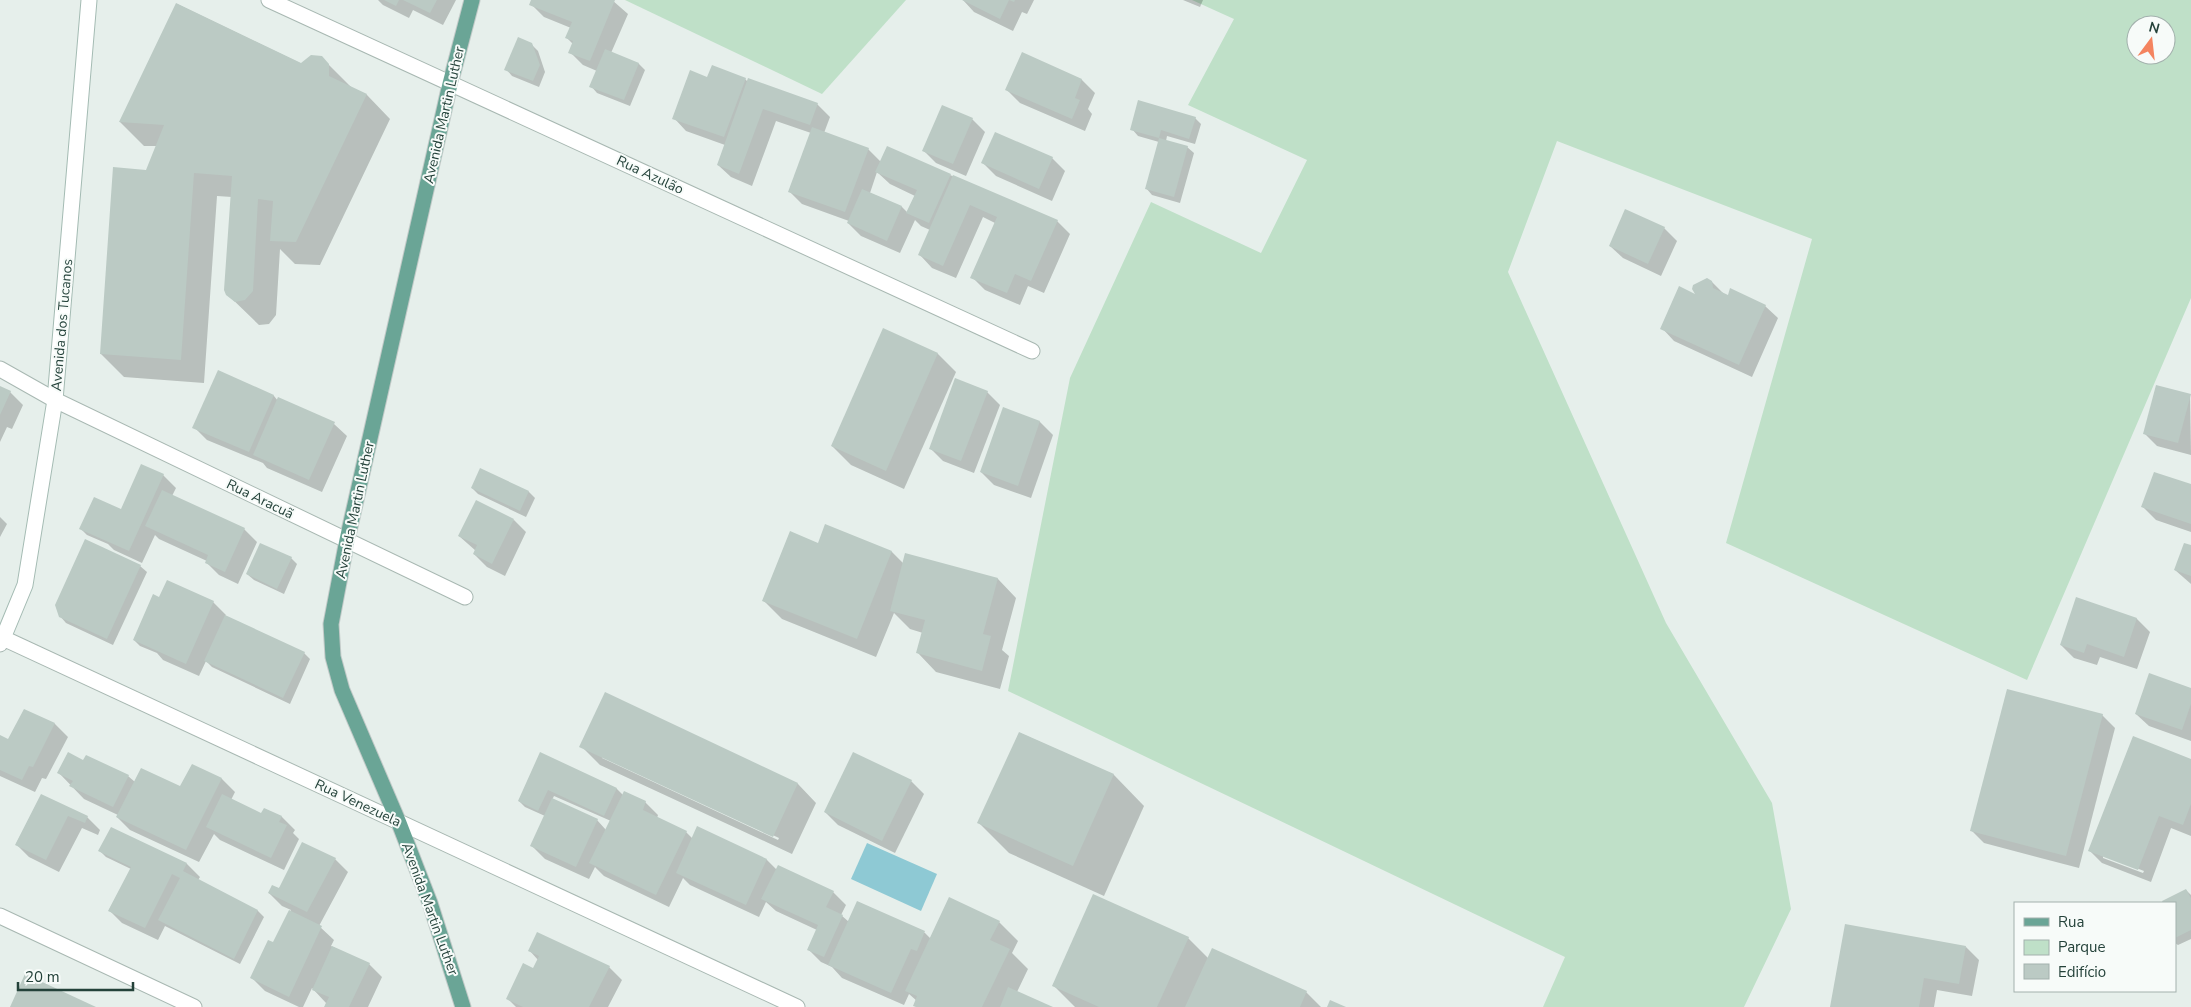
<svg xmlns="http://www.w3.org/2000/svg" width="2191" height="1007" viewBox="0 0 2191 1007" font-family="'Nunito Sans',sans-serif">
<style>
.green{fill:#bfe0c8;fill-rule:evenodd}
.water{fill:#8ec9d4}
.shadow{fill:#0003;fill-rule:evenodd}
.building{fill:#bbcac4}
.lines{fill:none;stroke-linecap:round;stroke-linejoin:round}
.street-casing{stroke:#a8b8b2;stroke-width:17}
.secondary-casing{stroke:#a4bbb3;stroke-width:17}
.primary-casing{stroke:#c2cac8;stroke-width:17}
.street{stroke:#fff;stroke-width:15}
.secondary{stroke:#fff;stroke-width:15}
.primary{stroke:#6aa596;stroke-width:15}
.labels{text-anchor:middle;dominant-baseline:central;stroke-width:4;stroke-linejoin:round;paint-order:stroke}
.street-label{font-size:14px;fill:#24423a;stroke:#f7fbf9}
</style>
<rect width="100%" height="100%" fill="#e6efeb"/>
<g class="green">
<path d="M625 0H906L822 94Z"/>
<path d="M1192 0H2191V298L2027 680 1726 543 1812 239 1557 141 1508 272 1666 623 1772 803 1791 909 1744 1007H1543L1565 957 1008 691 1070 378 1151 202 1261 253 1307 160 1188 105 1234 19ZM2136 25H2166V55H2136Z"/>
</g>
<path class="water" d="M867 843 937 874 921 911 851 879Z"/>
<g class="shadow">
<path d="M378 0H456L443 25 413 10 409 18 383 5Z"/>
<path d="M533 0H612L628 14 611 53 639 64 645 70 630 106 597 93 591 86 597 71 583 65 570 52 573 44 567 38 571 28 544 17 531 4Z"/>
<path d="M963 0H1034L1027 14 1022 12 1013 31 974 12Z"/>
<path d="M1183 0H1203L1200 7Z"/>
<path d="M177 4 302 64 321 57 352 88 367 95 390 119 320 265 295 264 280 249 276 315 269 324 259 325 227 294 232 197 217 196 204 383 124 377 101 354 147 171 157 146H144L120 122Z"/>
<path d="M531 44 538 51 545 72 539 87 512 76 506 69Z"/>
<path d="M1022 54 1082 80 1095 93 1088 109 1092 114 1085 131 1020 103 1007 90Z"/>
<path d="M708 78 745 79 748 82 817 104 830 117 824 133 868 149 881 162 950 175 1057 221 1070 234 1044 293 1028 286 1020 305 985 290 972 277 995 223 983 217 956 278 932 268 920 255 930 230 921 226 915 220 900 253 861 236 848 223 849 221 802 204 790 192 811 133 776 121 752 186 731 177 718 165 725 145 686 131 674 118ZM877 172 890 184 915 196 908 213 902 207 870 193Z"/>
<path d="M1195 118 1201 124 1195 144 1167 136 1166 141 1187 147 1194 153 1180 203 1152 195 1146 188 1159 142 1138 136 1132 129Z"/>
<path d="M972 119 985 132 966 176 936 163 923 150Z"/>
<path d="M1052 158 1065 171 1052 201 996 176 983 163Z"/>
<path d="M1664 228 1677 241 1661 276 1623 258 1610 246Z"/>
<path d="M1712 282 1725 295 1765 306 1778 318 1752 377 1674 341 1662 328Z"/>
<path d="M884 330 938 354 956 372 904 489 851 465 832 446Z"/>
<path d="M219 372 274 396 278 401 334 424 347 436 322 492 267 468 263 463 207 440 194 427Z"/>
<path d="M0 387 10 392 23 405 12 429 7 427 0 442Z"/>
<path d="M987 392 1000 405 974 473 943 461 930 448Z"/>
<path d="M2190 395 2191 455 2157 446 2144 433Z"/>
<path d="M1004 409 1040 422 1053 435 1031 498 994 485 981 472Z"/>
<path d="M481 470 529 492 535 498 526 517 478 494 472 488Z"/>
<path d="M163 475 176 488 172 496 244 529 257 542 238 584 219 575 206 562 207 561 159 539 155 535 142 563 114 550 108 544 87 535 81 529 121 511Z"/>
<path d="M2191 485V532L2156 520 2143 507Z"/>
<path d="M0 517 7 524 0 537Z"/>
<path d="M514 520 526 532 505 576 487 567 474 554 476 551 459 536Z"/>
<path d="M826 526 892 552 904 564 998 579 1016 598 1002 650 1009 656 1000 689 936 672 918 653 923 633 910 629 894 613 876 657 782 619 763 600 819 544Z"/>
<path d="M2191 547V584L2175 570Z"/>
<path d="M291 558 297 564 284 594 254 580 247 574Z"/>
<path d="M140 566 147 572 113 645 66 623 60 616Z"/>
<path d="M160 599 213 602 226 615 225 616 304 653 310 659 290 704 212 667 206 661 199 676 163 660 157 653 140 646 134 640Z"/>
<path d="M2077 599 2137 619 2150 632 2137 669 2100 657 2097 665 2074 658 2061 645Z"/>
<path d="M2191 690V741L2149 726 2136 714Z"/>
<path d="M605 694 798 784 816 803 792 854 600 765 581 746ZM602 756 779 838 778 840 602 758Z"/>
<path d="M24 711 55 724 68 737 46 779 42 778 35 792 0 776V737L9 741Z"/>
<path d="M2102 715 2115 728 2079 868 1984 843 1971 830Z"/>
<path d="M1020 733 1114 775 1144 806 1104 896 1009 853 979 823Z"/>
<path d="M541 754 617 789 623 795 645 802 658 815 657 818 686 832 693 839 698 828 767 860 777 870 778 867 833 892 846 905 841 915 849 922 858 902 925 933 931 939 999 922 1018 941 1012 953 1028 969 1017 992 1050 1007H916L917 1001 909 994 904 1005 842 978 832 967 821 962 808 949 817 930 776 911 766 902 759 917 690 885 683 878 669 907 604 876 595 867 589 879 545 859 532 846 545 816 525 807 519 801ZM554 796 611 821 606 830 597 820 552 800Z"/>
<path d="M2191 760V836L2171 828 2151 882 2102 863 2089 850ZM2103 855 2144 871 2143 873 2103 858Z"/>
<path d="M84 762 128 776 135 782 181 788 193 766 222 779 235 792 231 800 261 814 265 809 282 817 295 830 293 833 299 839 284 870 220 840 214 834 199 862 130 830 117 817 118 815 84 799 59 773Z"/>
<path d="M911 781 924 794 895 853 838 825 825 812Z"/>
<path d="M41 796 87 817 100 830 98 835 82 828 59 872 29 857 16 844Z"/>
<path d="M111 829 187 864 200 877 198 880 258 911 264 917 240 964 165 926 158 940 122 923 109 910 131 869 106 857 100 851Z"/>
<path d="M335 859 348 872 319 926 334 940 331 946 369 964 382 977 368 1007H325L326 1003 312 988 303 1007H299L265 991 252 978 274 944 291 910 282 906 269 893Z"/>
<path d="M2186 890 2191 895V939L2178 945 2175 943V903L2163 902Z"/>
<path d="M1188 938 1208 958 1306 992 1321 1007H1075L1053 985Z"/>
<path d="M1966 947 1979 960 1972 996 1937 990 1934 1007H1831Z"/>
<path d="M530 951 609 967 622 980 608 1007H516L507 998 534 969 538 960Z"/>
</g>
<g class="building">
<path d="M384 0H399L396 6Z"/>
<path d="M403 0H437L430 13Z"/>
<path d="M531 0H615L590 61 568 53 573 41 565 38 572 22 529 5Z"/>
<path d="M962 0H1015L1014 2 1009 0 1000 19Z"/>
<path d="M176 3 301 63 311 55 322 56 329 64V76L367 94 296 242 270 241 273 201 258 199 253 291 245 300 235 302 226 295 224 290 232 176 194 173 181 360 100 354 113 167 146 170 164 125 119 122Z"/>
<path d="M518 37 532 43 540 65 533 81 504 70Z"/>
<path d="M605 49 639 63 624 100 589 87Z"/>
<path d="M1022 52 1082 79 1075 98 1080 100 1072 119 1005 90Z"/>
<path d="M712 65 746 78 724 137 672 119 690 70 707 77Z"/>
<path d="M748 78 818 103 810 125 763 109 739 174 717 165Z"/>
<path d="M1138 100 1196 117 1189 139 1161 130 1159 138 1130 130Z"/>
<path d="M942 105 973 118 953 164 922 151Z"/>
<path d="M812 127 869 148 845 212 788 192Z"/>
<path d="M995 132 1053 157 1039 189 981 163Z"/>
<path d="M1159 138 1188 146 1174 197 1145 189Z"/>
<path d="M887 146 951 174 929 223 906 213 917 190 875 172Z"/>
<path d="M953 175 1058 220 1031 281 1015 274 1007 293 970 278 997 217 970 205 943 266 918 255Z"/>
<path d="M862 189 902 206 887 241 847 223Z"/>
<path d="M1625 209 1665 227 1648 264 1609 246Z"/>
<path d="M1707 278 1712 281 1713 288 1728 295 1730 288 1766 305 1739 365 1660 329 1679 286 1695 294 1692 289 1693 285Z"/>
<path d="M883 328 938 353 886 471 831 446Z"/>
<path d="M218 370 274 395 249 452 192 428Z"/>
<path d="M955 378 988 391 961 461 929 449Z"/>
<path d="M2156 385 2191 394 2178 443 2143 434Z"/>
<path d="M0 386 11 391 0 415Z"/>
<path d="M278 397 335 422 309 480 253 455Z"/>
<path d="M1003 407 1040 421 1018 486 980 472Z"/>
<path d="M141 464 164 474 129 551 79 529 94 497 121 509Z"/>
<path d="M480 468 529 491 520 511 471 488Z"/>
<path d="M2154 472 2191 484V524L2141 507Z"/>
<path d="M162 490 245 528 225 572 205 563 208 555 145 526Z"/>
<path d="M476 500 514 519 492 564 473 554 477 545 458 536Z"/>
<path d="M825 524 892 551 857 639 762 601 790 531 818 543Z"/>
<path d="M85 539 141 565 107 639 59 617 55 605Z"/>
<path d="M260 543 292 557 277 589 246 574Z"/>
<path d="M2184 543 2191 545V576L2174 570Z"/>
<path d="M905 553 998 578 983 634 991 636 982 671 916 653 925 620 890 611Z"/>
<path d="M167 580 214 601 186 664 133 640 153 594 159 597Z"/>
<path d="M2076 597 2137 618 2124 657 2087 644 2084 653 2060 645Z"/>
<path d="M225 615 305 652 283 698 204 661Z"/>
<path d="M2149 673 2191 688V704L2182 730 2135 714Z"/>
<path d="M2007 689 2103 714 2066 856 1970 831Z"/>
<path d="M605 692 798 783 773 837 579 747Z"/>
<path d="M24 709 55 723 33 767 29 766 22 780 0 770V735L8 739Z"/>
<path d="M1019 732 1114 774 1073 866 977 823Z"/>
<path d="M2133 736 2191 759V804L2183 825 2159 816 2138 870 2088 851Z"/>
<path d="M68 752 83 760 86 755 129 775 113 807 69 786 73 781 57 773Z"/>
<path d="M540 752 617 788 604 816 548 790 538 811 518 801Z"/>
<path d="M853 752 912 780 882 841 824 812Z"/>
<path d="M192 764 222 778 186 850 116 817 141 768 180 786Z"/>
<path d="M624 791 646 801 643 810 687 831 656 895 589 863Z"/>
<path d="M41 794 88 816 85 823 68 816 46 860 15 845Z"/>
<path d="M222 794 261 813 264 808 282 816 279 822 287 825 271 858 206 827Z"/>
<path d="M552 798 598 819 576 867 530 846Z"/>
<path d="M697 826 767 859 746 905 676 873Z"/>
<path d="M111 827 187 863 183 871 258 910 234 959 158 920 180 878 172 874 145 928 108 911 131 867 98 851Z"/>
<path d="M302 842 336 858 307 912 268 893 272 885 279 888Z"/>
<path d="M778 865 834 891 826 907 843 915 824 957 807 950 818 925 761 899Z"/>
<path d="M2186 889 2191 898V930L2175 938V903H2163L2162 901Z"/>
<path d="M1093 894 1189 937 1157 1007H1099L1052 986Z"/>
<path d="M949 897 1000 921 990 940 1010 949 982 1007H916L913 1006 917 996 905 991Z"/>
<path d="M857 901 925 931 917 951 911 949 891 993 828 965Z"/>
<path d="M289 910 322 926 289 997 250 978 268 940 273 942Z"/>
<path d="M1845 924 1966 946 1959 984 1924 978 1919 1007H1830Z"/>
<path d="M537 932 610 966 589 1007H523L506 999 523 963 533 968 539 956 528 951Z"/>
<path d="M332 946 370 963 349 1007H324L329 997 312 990Z"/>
<path d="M1212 948 1307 991 1300 1007H1185Z"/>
<path d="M25 974 96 1007H10Z"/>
<path d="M1008 987 1053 1007H1000Z"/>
<path d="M1330 1000 1346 1007H1327Z"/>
</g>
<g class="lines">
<g class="street-casing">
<g id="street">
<path d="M269 0 1032 351"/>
<path d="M0 369 55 400 465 597"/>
<path d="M0 644 3 638 797 1007"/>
<path d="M0 916 194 1007"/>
</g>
</g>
<g class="secondary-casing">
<path id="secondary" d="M0 637 3 638 25 585 55 400 89 0"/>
</g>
<g class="primary-casing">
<path id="primary" d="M463 1007 430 903 399 823 342 690 333 657 331 624 347 540 450 84 472 0"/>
</g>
<use href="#street" class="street"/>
<use href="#secondary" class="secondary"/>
<use href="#primary" class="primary"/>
</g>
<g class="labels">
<g class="street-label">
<text transform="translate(444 115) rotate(-77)">Avenida Martin Luther</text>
<text transform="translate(650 175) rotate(25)">Rua Azulão</text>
<text transform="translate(62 325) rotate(-85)">Avenida dos Tucanos</text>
<text transform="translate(260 499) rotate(26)">Rua Aracuã</text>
<text transform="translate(355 510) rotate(-78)">Avenida Martin Luther</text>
<text transform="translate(358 803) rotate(25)">Rua Venezuela</text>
<text transform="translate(430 909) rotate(70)">Avenida Martin Luther</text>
</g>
</g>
<rect x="2014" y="902" width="162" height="90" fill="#f7fbf9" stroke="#a3b1ad"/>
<rect x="2024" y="918" width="25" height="8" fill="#6aa596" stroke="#a3b1ad"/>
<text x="2058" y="927" font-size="15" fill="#24423a">Rua</text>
<rect x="2024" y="940" width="25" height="15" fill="#bfe0c8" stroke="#a3b1ad"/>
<text x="2058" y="952" font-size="15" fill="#24423a">Parque</text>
<rect x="2024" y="964" width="25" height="15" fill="#bbcac4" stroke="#a3b1ad"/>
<text x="2058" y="977" font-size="15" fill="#24423a">Edifício</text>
<g transform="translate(2151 40) rotate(15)"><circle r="24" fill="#f7fbf9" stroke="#a3b1ad"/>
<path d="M0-4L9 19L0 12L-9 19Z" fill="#f4845f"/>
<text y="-8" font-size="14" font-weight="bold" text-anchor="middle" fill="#24423a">N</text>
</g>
<path d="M18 982v8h115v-8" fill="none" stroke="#24423a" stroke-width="2.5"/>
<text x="25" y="982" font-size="15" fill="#24423a" stroke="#f7fbf9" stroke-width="4" paint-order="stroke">20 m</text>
</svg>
